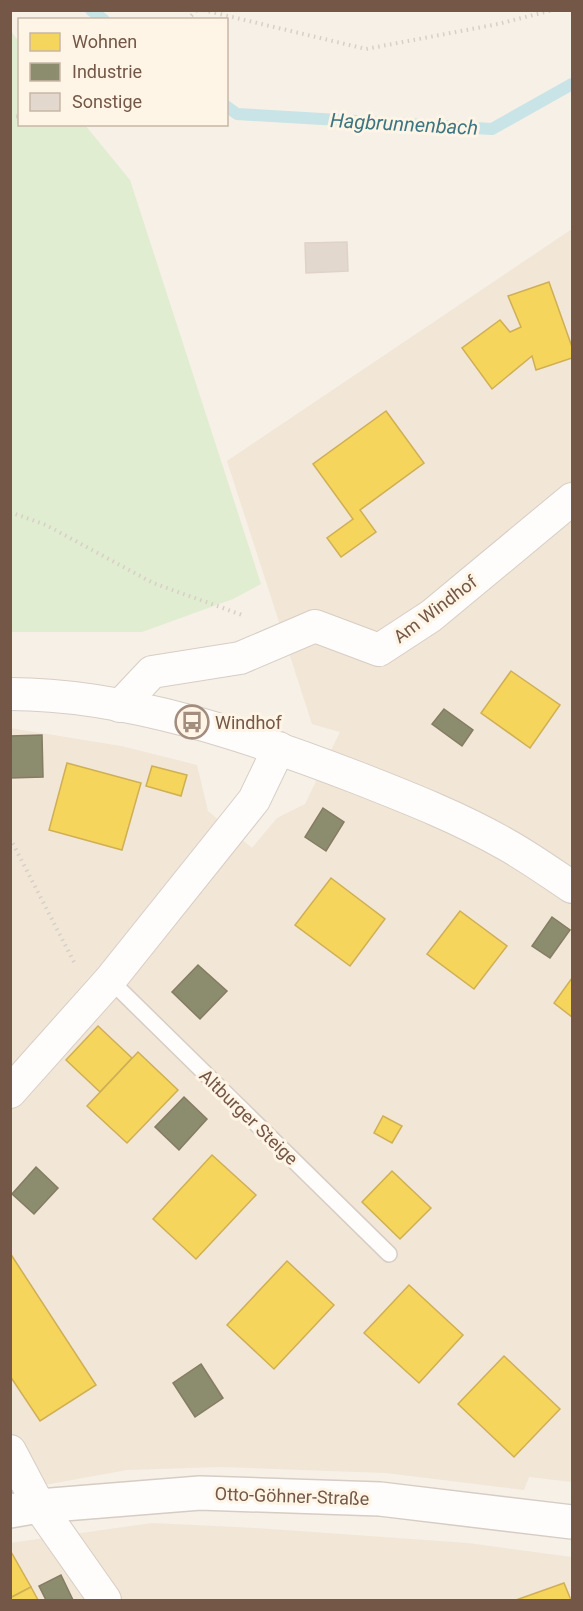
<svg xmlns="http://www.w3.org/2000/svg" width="583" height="1611" viewBox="0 0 583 1611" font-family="Roboto,sans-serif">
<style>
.residential{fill:#f2e6d6}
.green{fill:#e1edd0}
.homes{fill:#f6d55c;stroke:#cfaf55;stroke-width:1.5}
.industry{fill:#8c8c6e;stroke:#857c62;stroke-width:1.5}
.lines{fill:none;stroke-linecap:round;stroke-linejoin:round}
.stream{stroke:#c8e4e7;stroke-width:12}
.building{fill:#e2d8ce;stroke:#dfd3c8;stroke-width:1.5}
.lane-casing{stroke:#d7cdc4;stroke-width:18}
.street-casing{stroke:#d7cdc4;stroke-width:34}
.secondary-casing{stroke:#d6ccc3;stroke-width:36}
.path{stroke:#d7cfc8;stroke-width:4;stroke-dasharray:1.5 4.5;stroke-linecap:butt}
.lane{stroke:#fefdfb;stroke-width:15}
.street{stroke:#fefdfb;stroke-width:32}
.secondary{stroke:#fefdfb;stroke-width:33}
.labels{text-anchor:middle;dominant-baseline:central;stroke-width:6;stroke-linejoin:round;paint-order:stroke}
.street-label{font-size:18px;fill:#745746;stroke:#fff5e6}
.poi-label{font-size:18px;fill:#745746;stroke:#fff5e6;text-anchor:start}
.water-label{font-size:20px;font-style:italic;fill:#3d7682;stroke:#fff5e6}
</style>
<rect width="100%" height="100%" fill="#f6f0e6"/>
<g class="residential">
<path d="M572 229V1482L529 1477 524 1490 386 1473 221 1467 127 1470 11 1491 10 728 121 746 197 765 208 811 252 848 277 818 305 804 340 732 312 724 227 461Z"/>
<path d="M152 1523 256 1528 468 1543 572 1557V1600H11L10 1543Z"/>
</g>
<path class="green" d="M11 31 19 42 20 124 85 125 130 180 261 584 233 599 142 632H11Z"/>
<g class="homes">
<path d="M549 282 572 347V358L536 370 532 356 492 389 462 348 500 320 510 332 521 327 508 296Z"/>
<path d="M386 411 424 463 360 510 376 532 341 557 327 538 353 519 313 464Z"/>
<path d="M511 671 560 705 530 748 481 713Z"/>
<path d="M67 763 141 783 122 850 49 830Z"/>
<path d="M152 766 187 775 181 796 146 786Z"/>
<path d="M331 878 385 919 350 966 295 925Z"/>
<path d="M460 911 507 946 474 989 427 954Z"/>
<path d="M572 978V1017L554 1003Z"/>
<path d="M98 1026 132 1058 100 1092 66 1060Z"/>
<path d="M138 1052 178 1090 127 1143 87 1106Z"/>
<path d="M383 1116 402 1126 392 1143 374 1133Z"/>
<path d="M212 1155 256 1195 196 1259 153 1219Z"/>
<path d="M392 1171 431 1208 400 1239 362 1202Z"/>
<path d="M10 1253 96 1385 40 1421 10 1376Z"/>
<path d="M287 1261 334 1305 274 1369 227 1325Z"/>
<path d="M409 1285 463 1335 419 1383 364 1333Z"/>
<path d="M504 1356 560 1409 514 1457 458 1404Z"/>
<path d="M10 1550 31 1587 10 1598Z"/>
<path d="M564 1583 571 1600H516Z"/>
<path d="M31 1587 38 1600H10V1598Z"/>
</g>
<g class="industry">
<path d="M444 709 473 730 462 746 432 724Z"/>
<path d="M42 735 43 777 10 778V736Z"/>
<path d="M323 808 344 822 326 851 305 837Z"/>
<path d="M552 917 570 930 550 958 532 946Z"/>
<path d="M198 965 227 991 200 1019 172 992Z"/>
<path d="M184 1097 207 1119 179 1150 155 1127Z"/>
<path d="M36 1167 58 1188 34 1214 12 1194Z"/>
<path d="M201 1364 223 1398 195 1417 173 1383Z"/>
<path d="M61 1575 73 1600H46L39 1586Z"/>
</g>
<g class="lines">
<g class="stream">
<path d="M91 10 104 20"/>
<path d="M226 106 237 114 492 129 572 84"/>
</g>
</g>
<path class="building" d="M347 242 348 271 306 273 305 243Z"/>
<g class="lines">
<g class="lane-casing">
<path id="lane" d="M110 980 389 1254"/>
</g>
<g class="street-casing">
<g id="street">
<path d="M10 694C126 694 252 737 358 778 409 798 460 818 507 845 530 858 551 873 572 887"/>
<path d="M120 706 152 672 240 658 315 626 379 650 431 616 572 499"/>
<path d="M10 1092 110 980 254 800 279 748"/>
<path d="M10 1451 39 1506 105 1600"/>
</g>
</g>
<g class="secondary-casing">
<path id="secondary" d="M10 1511 39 1506 200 1493 380 1499 572 1522"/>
</g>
<g class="path">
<path d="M203 10 366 49 498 24 553 10"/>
<path d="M187 20 197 10"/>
<path d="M10 117 20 116"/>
<path d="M10 512 46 525 153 583 245 616"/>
<path d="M10 838 75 964"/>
</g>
<use href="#lane" class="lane"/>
<use href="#street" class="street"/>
<use href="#secondary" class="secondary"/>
</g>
<defs>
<g id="bus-ring" transform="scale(1.725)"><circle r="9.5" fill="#fff5e6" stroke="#a28d7e" stroke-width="1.5"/><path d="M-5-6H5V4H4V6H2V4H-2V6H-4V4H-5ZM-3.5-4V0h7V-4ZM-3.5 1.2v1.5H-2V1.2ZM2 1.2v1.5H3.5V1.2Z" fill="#a28d7e"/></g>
</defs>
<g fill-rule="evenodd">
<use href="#bus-ring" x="192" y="722"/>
</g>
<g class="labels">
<g class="street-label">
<text transform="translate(435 609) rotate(-37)">Am Windhof</text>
<text transform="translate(249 1117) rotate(44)">Altburger Steige</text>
<text transform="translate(292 1496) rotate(2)">Otto-Göhner-Straße</text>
</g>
<g class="poi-label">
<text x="215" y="722">Windhof</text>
</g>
<g class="water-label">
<text transform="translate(404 124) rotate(3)">Hagbrunnenbach</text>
</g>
</g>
<rect width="583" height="1611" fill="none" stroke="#745746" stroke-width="24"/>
<rect x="18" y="18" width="210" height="108" fill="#fff5e6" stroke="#c7b6a6" stroke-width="1.5"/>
<rect x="30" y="33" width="30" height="18" fill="#f6d55c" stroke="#c7b6a6" stroke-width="1.5"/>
<text x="72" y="48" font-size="18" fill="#745746">Wohnen</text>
<rect x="30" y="63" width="30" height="18" fill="#8c8c6e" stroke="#c7b6a6" stroke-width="1.5"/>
<text x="72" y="78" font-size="18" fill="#745746">Industrie</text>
<rect x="30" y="93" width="30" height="18" fill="#e2d8ce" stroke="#c7b6a6" stroke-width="1.5"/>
<text x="72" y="108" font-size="18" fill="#745746">Sonstige</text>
</svg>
